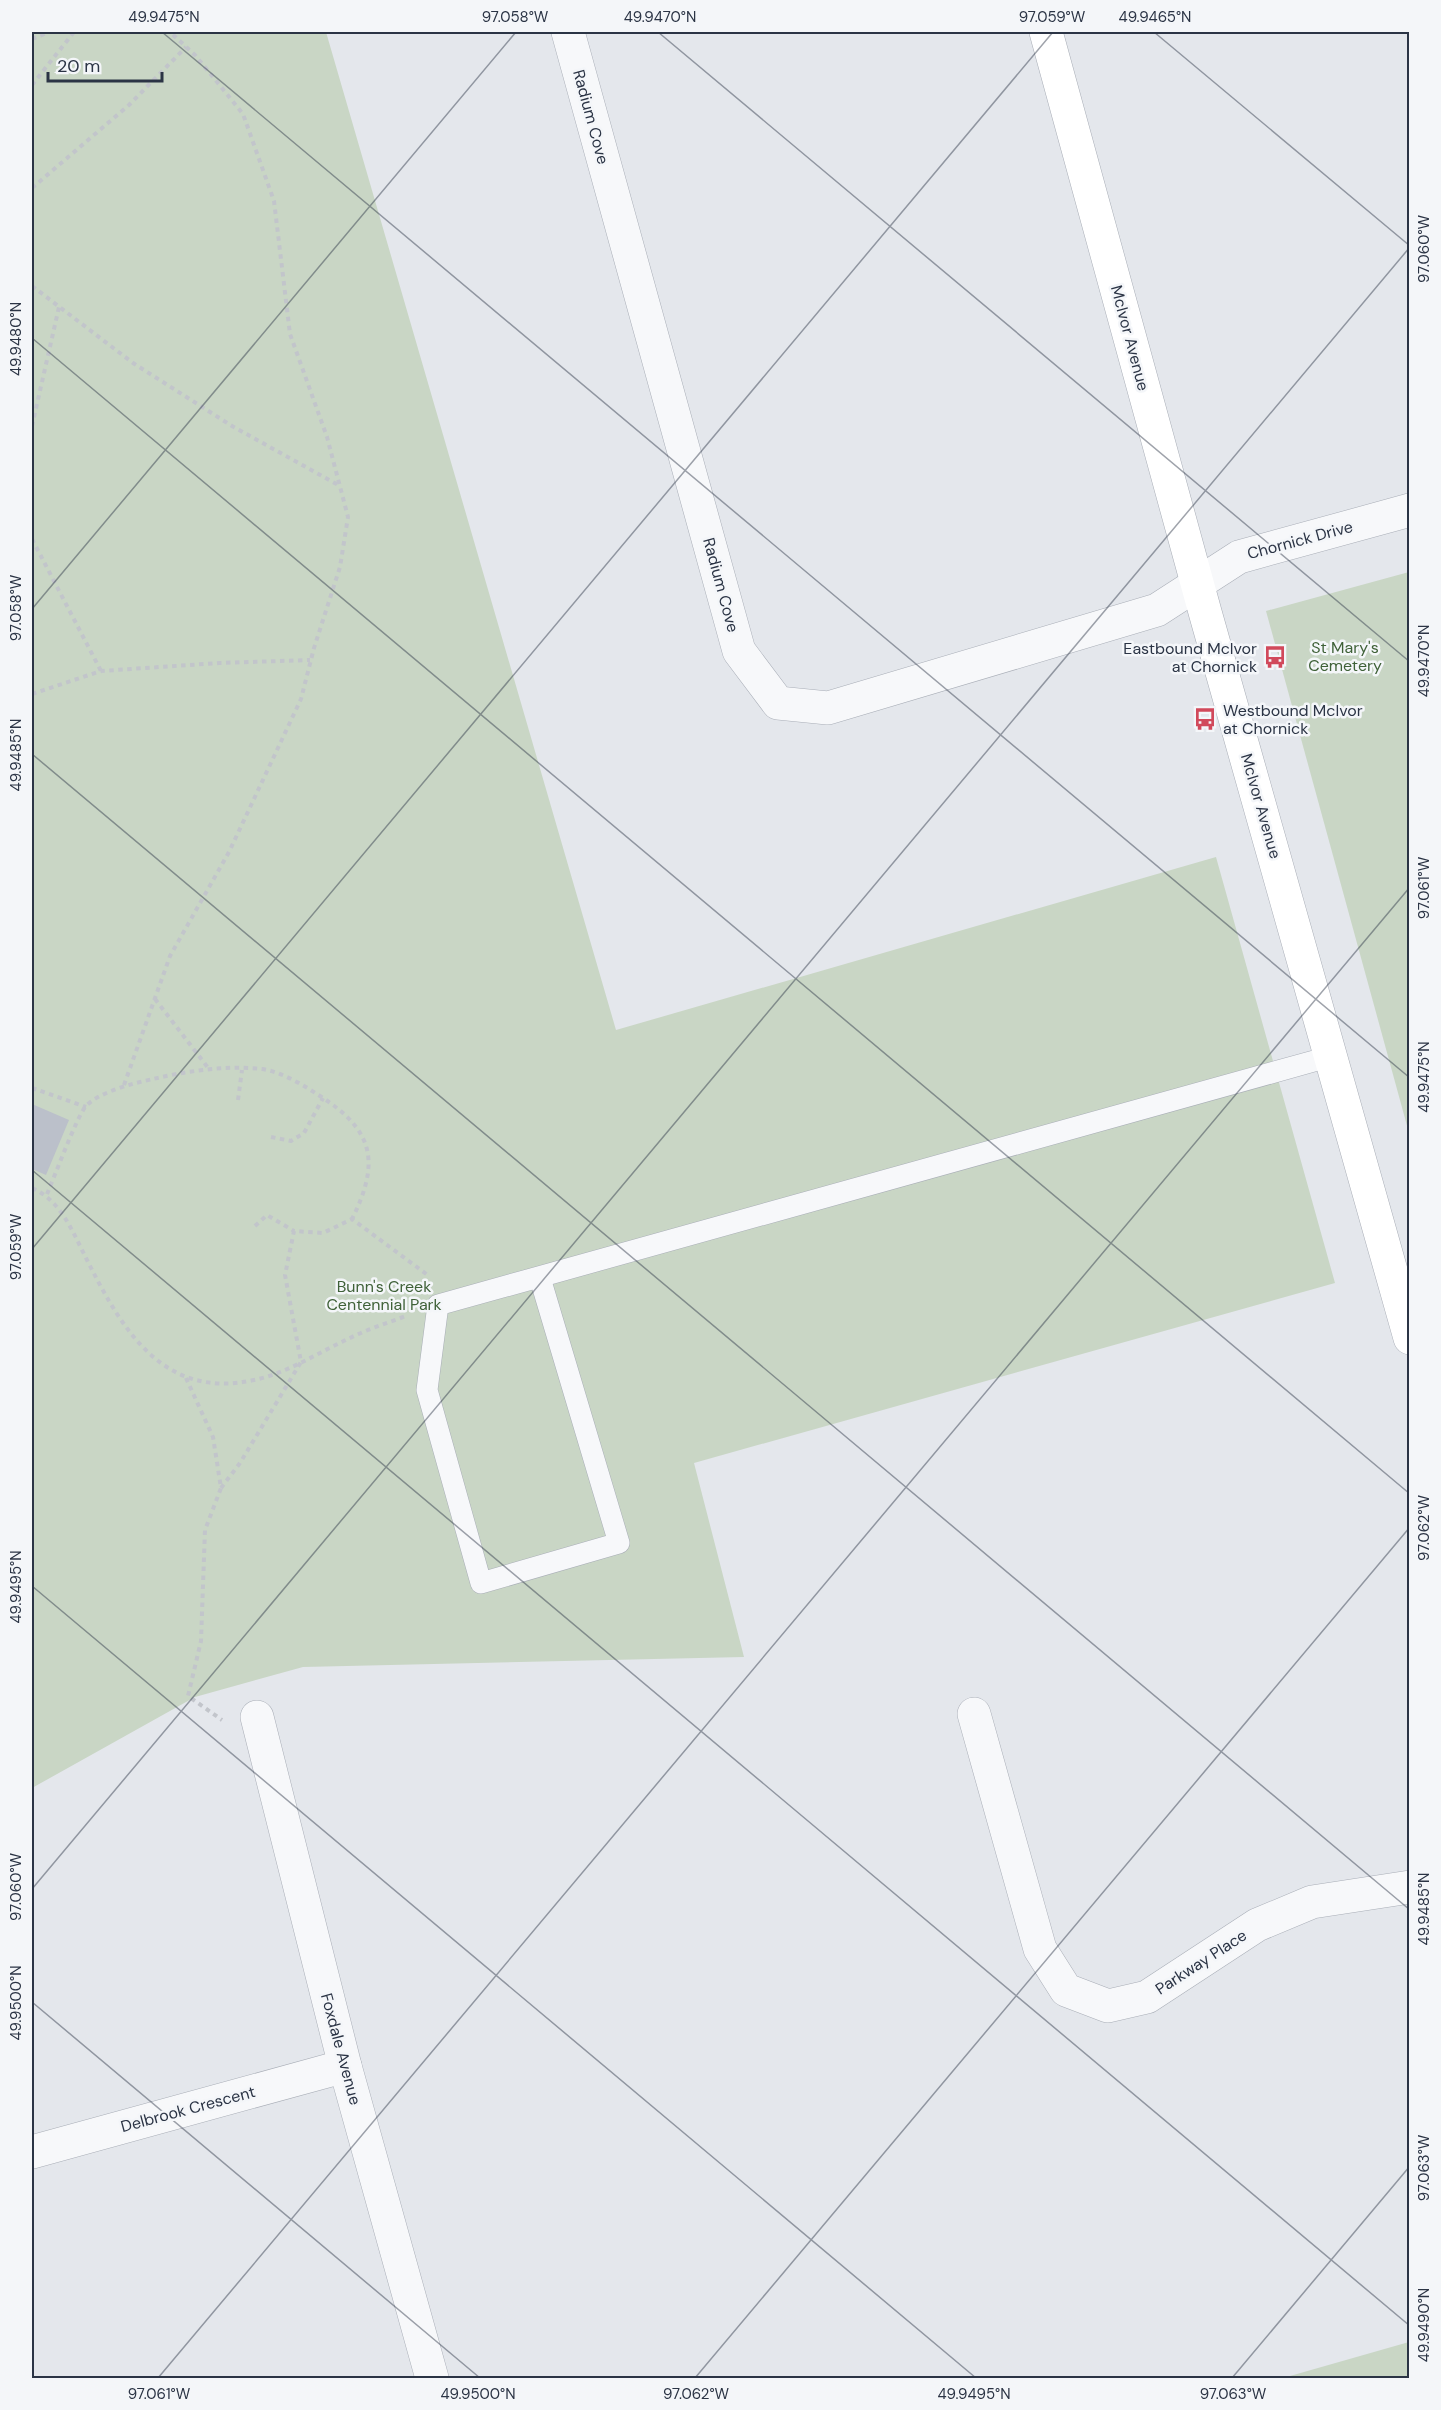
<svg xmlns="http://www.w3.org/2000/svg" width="1441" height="2410" viewBox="0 0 1441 2410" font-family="'DM Sans',sans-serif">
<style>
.green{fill:#c9d6c5}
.building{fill:#bbc0ca}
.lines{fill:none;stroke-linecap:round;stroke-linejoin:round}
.lane-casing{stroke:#a9aeb7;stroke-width:22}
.street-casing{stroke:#a9aeb7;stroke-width:34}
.secondary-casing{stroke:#a9aeb7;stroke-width:34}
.path{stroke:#c2c5cb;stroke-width:4;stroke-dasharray:4.5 4.5;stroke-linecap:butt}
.lane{stroke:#f7f8fa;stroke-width:21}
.street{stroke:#f7f8fa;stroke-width:33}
.secondary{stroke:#fff;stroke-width:33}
.ticks{fill:none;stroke:#2b3445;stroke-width:1.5;stroke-opacity:0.45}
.labels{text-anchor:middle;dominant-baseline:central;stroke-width:5;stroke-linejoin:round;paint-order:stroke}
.street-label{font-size:16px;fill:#2b3445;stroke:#f4f6f9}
.park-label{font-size:16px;fill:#3f6138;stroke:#f4f6f9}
.poi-label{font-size:16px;fill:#2b3445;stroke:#f4f6f9;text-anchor:end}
.neatline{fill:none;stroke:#2b3445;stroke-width:2}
.ticks-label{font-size:15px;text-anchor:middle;fill:#2b3445}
</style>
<rect width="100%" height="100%" fill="#e4e7ec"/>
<g class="green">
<path d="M32 32H326L616 1030 1216 857 1335 1283 694 1463 744 1657 303 1667 195 1697 32 1788Z"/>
<path d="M1409 572H1410L1409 1133 1266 611Z"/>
<path d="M1409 2342V2378H1283Z"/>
</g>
<path class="building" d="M32 1104 69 1120 46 1175 32 1169Z"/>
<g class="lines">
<g class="lane-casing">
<path id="lane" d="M540 1278 619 1543 481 1583 427 1390 438 1305 1332 1056"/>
</g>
<g class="street-casing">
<g id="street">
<path d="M568 32 739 651 778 703 828 708 1157 610 1239 557 1410 510"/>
<path d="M974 1714 1040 1949 1066 1990 1108 2006 1147 1997 1257 1925 1312 1902 1410 1887"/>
<path d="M257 1717 345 2066 432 2378"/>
<path d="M32 2152 345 2066"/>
</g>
</g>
<g class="secondary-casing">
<path id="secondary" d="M1046 32 1205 612 1410 1338"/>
</g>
<g class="path">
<path d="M32 39 49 32"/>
<path d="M32 85 74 32"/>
<path d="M32 188 129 105 186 47"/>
<path d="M32 286 133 363 232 426 340 486"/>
<path d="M32 426 59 307"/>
<path d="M32 539 101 671"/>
<path d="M32 694 101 671 219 663 310 660"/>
<path d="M155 999 209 1069"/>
<path d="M124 1085 170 956 229 852 301 699 314 648 340 567 348 517 327 437 290 334 274 201 243 114 195 55 170 32"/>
<path d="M32 1088 86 1107"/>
<path d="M238 1100 242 1070"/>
<path d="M271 1137 291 1141 304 1133 323 1098"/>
<path d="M32 1188C62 1201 73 1233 88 1262 123 1331 164 1400 254 1380 288 1373 319 1352 350 1338 368 1329 387 1323 406 1316"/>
<path d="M47 1194C54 1178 77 1116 86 1106 99 1092 134 1083 153 1079 187 1071 227 1065 262 1069 282 1072 303 1085 320 1096 373 1130 381 1161 352 1219"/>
<path d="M255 1226 267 1215 294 1231"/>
<path d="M186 1378 213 1437 221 1488 205 1530 201 1641 188 1696 222 1720"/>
<path d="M221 1488 240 1463 301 1362 285 1275 294 1231 323 1233 352 1219 429 1276"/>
</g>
<use href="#lane" class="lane"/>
<use href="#street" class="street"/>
<use href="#secondary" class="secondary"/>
</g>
<path class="ticks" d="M162 32 1410 1078M658 32 1410 662M1154 32 1410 246M32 338 1410 1494M32 609 516 32M32 754 1410 1910M32 1170 1410 2326M32 1249 1053 32M32 1586 976 2378M32 1889 1410 247M32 2002 480 2378M158 2378 1410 887M695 2378 1410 1527M1232 2378 1410 2166"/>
<defs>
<g id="bus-bare" transform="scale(1.8)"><path d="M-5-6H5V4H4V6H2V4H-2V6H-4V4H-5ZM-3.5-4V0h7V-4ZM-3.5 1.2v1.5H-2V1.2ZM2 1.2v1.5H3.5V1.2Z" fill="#d1495b" stroke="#f4f6f9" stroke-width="2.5" paint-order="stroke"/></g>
</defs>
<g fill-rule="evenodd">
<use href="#bus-bare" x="1275" y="657"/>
<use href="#bus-bare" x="1205" y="719"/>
</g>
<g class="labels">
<g class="street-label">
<text transform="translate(591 117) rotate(75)">Radium Cove</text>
<text transform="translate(1130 338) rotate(75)">McIvor Avenue</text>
<text transform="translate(1300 540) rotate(-15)">Chornick Drive</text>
<text transform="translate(721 585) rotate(75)">Radium Cove</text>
<text transform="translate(1261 806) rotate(74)">McIvor Avenue</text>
<text transform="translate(1201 1962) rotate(-33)">Parkway Place</text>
<text transform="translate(341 2049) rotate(75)">Foxdale Avenue</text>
<text transform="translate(188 2109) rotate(-15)">Delbrook Crescent</text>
</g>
<g class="park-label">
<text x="1345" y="647">St Mary's<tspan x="1345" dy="18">Cemetery</tspan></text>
<text x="384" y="1286">Bunn's Creek<tspan x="384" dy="18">Centennial Park</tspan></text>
</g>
<g class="poi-label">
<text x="1257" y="648">Eastbound McIvor<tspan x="1257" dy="18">at Chornick</tspan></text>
<text x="1223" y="710" text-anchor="start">Westbound McIvor<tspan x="1223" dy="18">at Chornick</tspan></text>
</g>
</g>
<rect width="1441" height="2410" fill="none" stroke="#f4f6f9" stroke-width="66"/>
<path d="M48 72v9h114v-9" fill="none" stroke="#2b3445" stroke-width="3"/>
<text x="57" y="72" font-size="18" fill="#2b3445" stroke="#f4f6f9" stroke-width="4.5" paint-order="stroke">20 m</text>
<rect x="33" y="33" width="1375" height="2344" class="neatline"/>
<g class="ticks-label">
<text x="164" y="22">49.9475°N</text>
<text x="515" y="22">97.058°W</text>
<text x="660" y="22">49.9470°N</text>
<text x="1052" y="22">97.059°W</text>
<text x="1155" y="22">49.9465°N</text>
<text transform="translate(1424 249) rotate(-90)" y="5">97.060°W</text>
<text transform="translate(16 339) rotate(-90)" y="5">49.9480°N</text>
<text transform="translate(16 608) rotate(-90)" y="5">97.058°W</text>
<text transform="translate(1424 661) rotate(-90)" y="5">49.9470°N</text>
<text transform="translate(16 755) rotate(-90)" y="5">49.9485°N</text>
<text transform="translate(1424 888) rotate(-90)" y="5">97.061°W</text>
<text transform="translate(1424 1077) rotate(-90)" y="5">49.9475°N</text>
<text transform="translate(16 1247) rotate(-90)" y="5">97.059°W</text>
<text transform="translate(1424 1528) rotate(-90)" y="5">97.062°W</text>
<text transform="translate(16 1587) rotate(-90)" y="5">49.9495°N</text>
<text transform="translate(16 1887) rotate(-90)" y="5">97.060°W</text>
<text transform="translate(1424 1909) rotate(-90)" y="5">49.9485°N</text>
<text transform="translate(16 2003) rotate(-90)" y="5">49.9500°N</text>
<text transform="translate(1424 2168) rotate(-90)" y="5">97.063°W</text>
<text transform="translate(1424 2325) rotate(-90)" y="5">49.9490°N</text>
<text x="159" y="2399">97.061°W</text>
<text x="478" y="2399">49.9500°N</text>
<text x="696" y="2399">97.062°W</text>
<text x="974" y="2399">49.9495°N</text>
<text x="1233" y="2399">97.063°W</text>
</g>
</svg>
